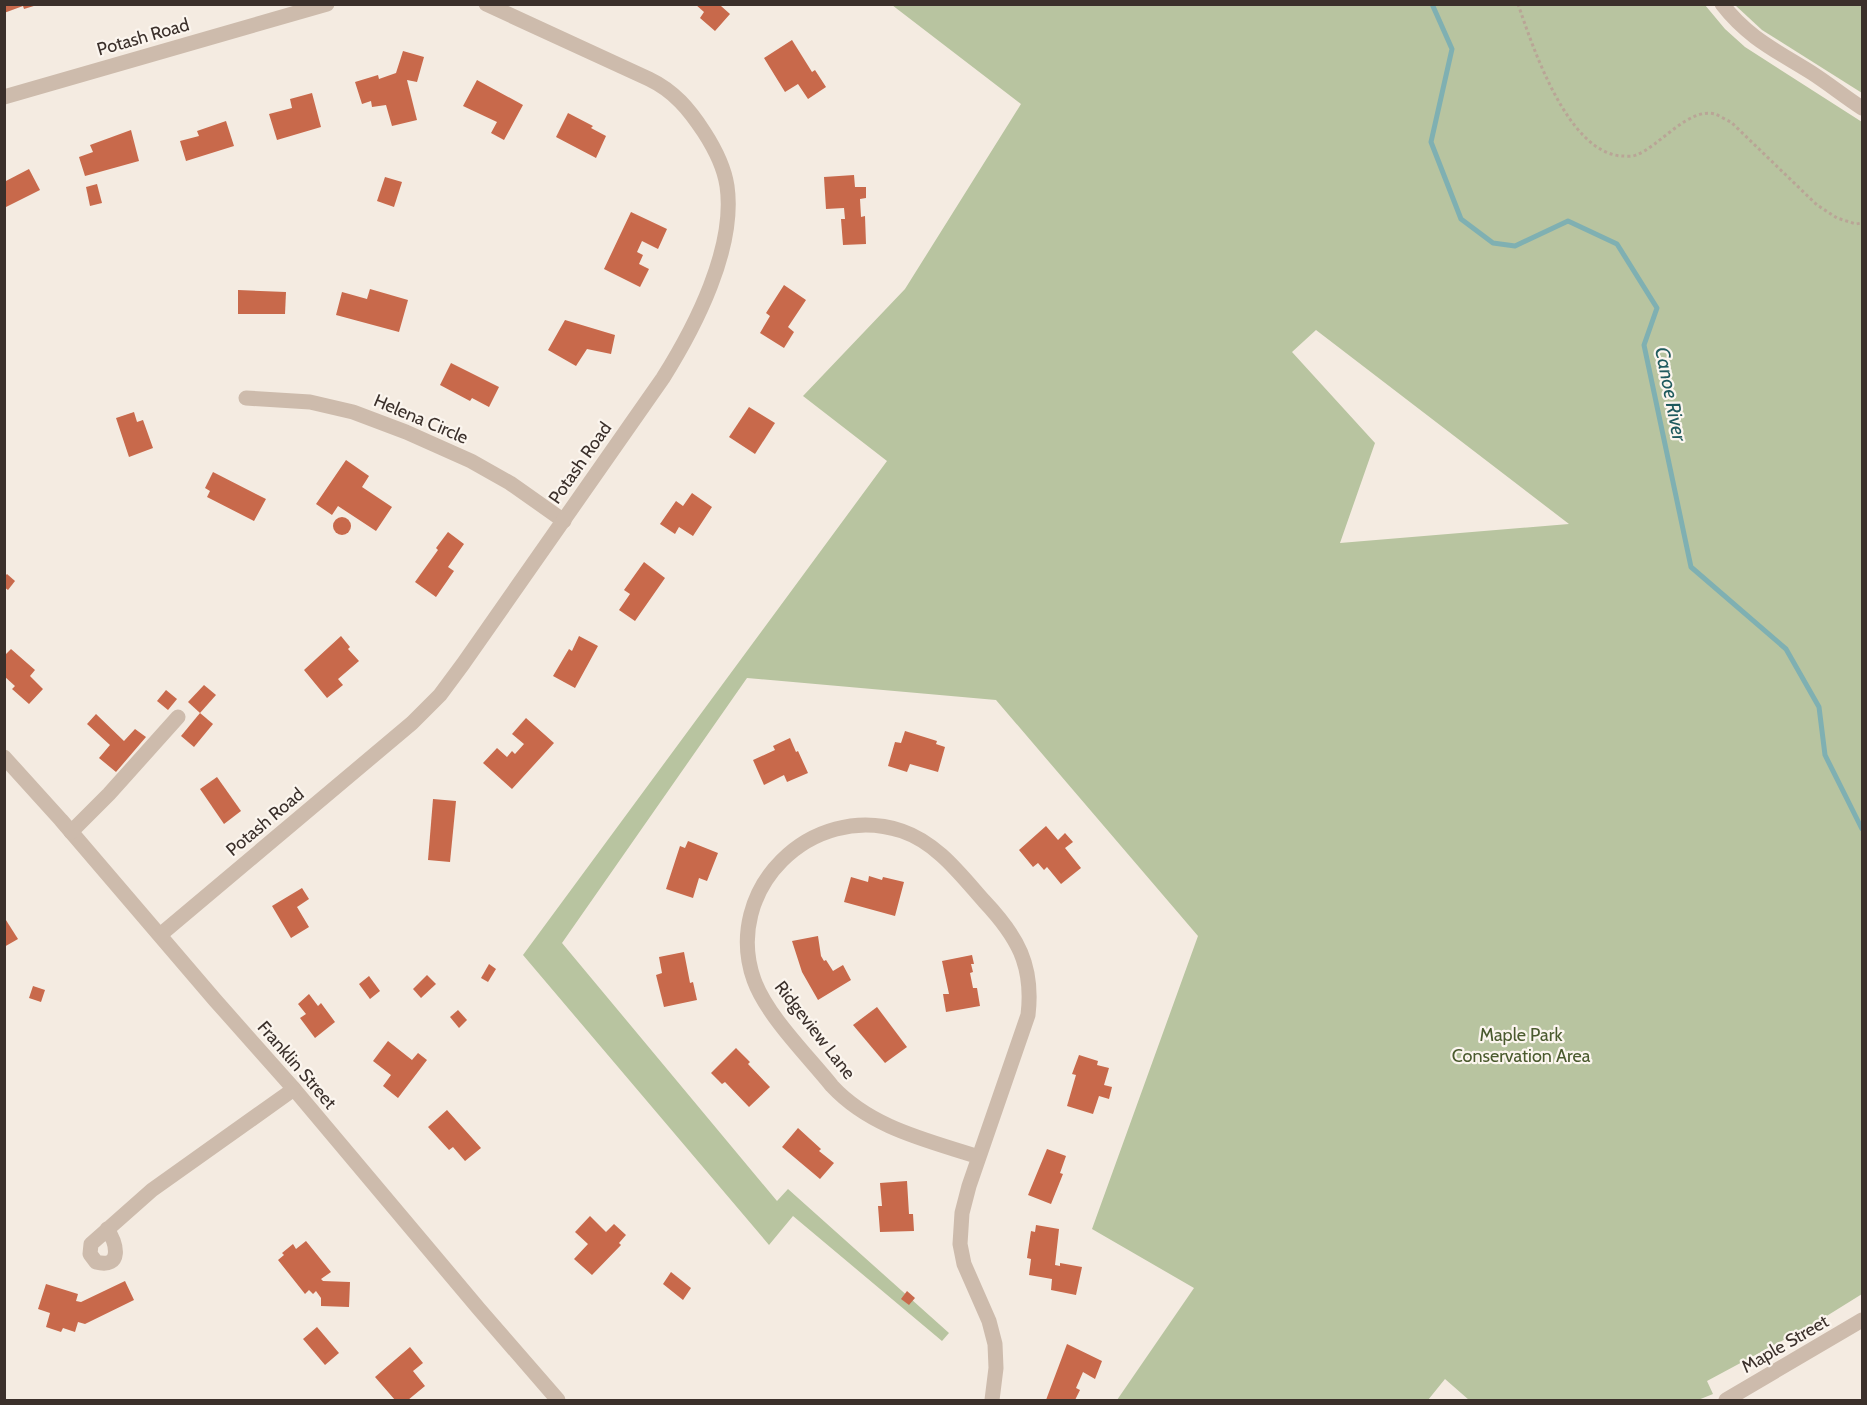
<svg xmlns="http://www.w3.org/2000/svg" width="1867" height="1405" viewBox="0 0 1867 1405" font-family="Cabin,sans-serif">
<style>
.green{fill:#b8c4a0;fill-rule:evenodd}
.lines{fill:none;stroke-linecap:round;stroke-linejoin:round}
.stream{stroke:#7fb0b2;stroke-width:5}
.building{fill:#c8694b}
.path{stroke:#b9a596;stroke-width:3;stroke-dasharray:3 3;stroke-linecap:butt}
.minor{stroke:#cdbbac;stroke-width:15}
.labels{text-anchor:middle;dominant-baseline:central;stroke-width:4.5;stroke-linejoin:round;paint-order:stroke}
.street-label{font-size:18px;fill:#3b302b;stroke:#fbf5ee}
.park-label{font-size:18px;fill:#4a5a2e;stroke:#fbf5ee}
.water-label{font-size:20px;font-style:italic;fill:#1f5a5e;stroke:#fbf5ee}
</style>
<rect width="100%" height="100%" fill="#f4ebe1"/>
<g class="green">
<path d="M892 5H1705L1725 29 1745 47 1862 122V1294L1817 1322 1707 1381 1713 1394 1698 1400H1469L1445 1379 1428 1400H1117L1194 1288 1092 1229 1198 936 996 700 747 678 562 943 777 1201 788 1189 949 1333 942 1341 793 1216 769 1245 523 955 887 461 803 396 905 289 1021 104ZM1316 330 1569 524 1340 543 1375 443 1292 352Z"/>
<path d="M1735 5H1862V93L1762 30Z"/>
</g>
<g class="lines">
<path class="stream" d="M1432 4 1452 49 1431 142 1461 219 1493 243 1515 246 1568 221 1617 244 1657 308 1644 345 1691 567 1786 649 1819 707 1825 755 1862 829"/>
</g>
<g class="building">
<path d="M4 4H37V5L24 9 23 6 4 13Z"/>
<path d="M695 4H723L721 6 730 14 715 31 700 18 704 12Z"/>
<path d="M792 40 812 72 815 70 826 87 808 99 798 84 785 92 764 58Z"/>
<path d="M403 51 424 57 417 82 407 80 417 120 392 126 386 105 372 107 371 101 362 104 355 82 378 75 379 79 396 73Z"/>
<path d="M477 80 523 105 504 140 491 133 497 122 463 106Z"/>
<path d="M312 93 321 127 277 140 269 114 292 108 290 99Z"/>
<path d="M568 113 593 126 591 128 606 136 596 158 556 137Z"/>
<path d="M226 121 234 146 186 161 180 141 199 136 197 131Z"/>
<path d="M131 130 139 161 85 176 79 157 93 152 90 145Z"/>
<path d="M29 169 40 190 4 208V182Z"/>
<path d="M854 175 855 187H866V198L860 199 861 217 865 216 866 244 843 245 841 219H845L844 208 826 209 824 177Z"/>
<path d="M385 177 402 182 394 207 377 201Z"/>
<path d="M97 184 102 203 90 206 86 187Z"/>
<path d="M631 212 667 229 658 249 642 241 637 252 643 255 639 264 649 269 640 287 604 269Z"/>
<path d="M784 285 806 300 788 327 794 332 784 348 760 333 770 316 766 313Z"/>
<path d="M370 289 408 300 399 332 336 315 342 292 367 299Z"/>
<path d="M238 290 286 292 285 314H238Z"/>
<path d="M565 320 615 335 611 354 587 349 576 366 548 350Z"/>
<path d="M451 363 499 387 489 407 472 398 470 401 440 385Z"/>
<path d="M749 407 775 423 755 454 729 437Z"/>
<path d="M134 412 137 422 143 420 153 448 129 457 116 418Z"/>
<path d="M346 460 369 476 362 487 392 507 376 531 338 506 332 515 316 504Z"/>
<path d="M213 472 266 499 254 521 207 497 210 491 205 488Z"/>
<path d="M692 493 712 507 693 536 679 527 675 534 660 524 676 501 683 506Z"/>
<circle cx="342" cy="526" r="9"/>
<path d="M448 532 464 544 448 567 454 571 436 597 415 582 438 550 436 548Z"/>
<path d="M644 562 665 578 635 621 619 610 630 594 624 590Z"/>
<path d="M7 574 15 581 8 590 4 587V577Z"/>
<path d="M341 636 350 647 348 649 359 661 338 679 343 685 327 698 304 670Z"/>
<path d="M579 636 598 646 575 688 553 676 569 649 572 651Z"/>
<path d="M11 649 35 670 30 676 43 689 29 704 12 689 15 686 4 676V656Z"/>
<path d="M204 685 216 695 200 713 188 702Z"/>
<path d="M166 690 177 699 168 710 157 701Z"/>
<path d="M200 713 213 724 194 747 181 736Z"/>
<path d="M96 714 124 741 135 729 146 737 116 772 99 758 110 745 87 724Z"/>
<path d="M526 718 554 743 512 789 483 763 497 748 507 757 512 751 515 754 524 744 512 734Z"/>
<path d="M905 731 937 741 936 744 945 747 938 772 910 764 907 772 888 766 895 742 901 743Z"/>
<path d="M790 738 796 752 798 751 808 773 787 782 784 775 764 785 753 760 775 750 773 746Z"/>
<path d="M217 777 241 811 224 824 200 789Z"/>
<path d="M433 799 456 801 450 862 428 860Z"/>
<path d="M1046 826 1058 840 1065 833 1073 842 1065 848 1081 868 1061 884 1047 867 1044 870 1038 863 1033 867 1019 850Z"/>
<path d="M688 841 718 853 707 881 699 878 693 898 666 889 680 846 685 848Z"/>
<path d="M869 876 882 880 883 877 904 882 895 916 844 902 851 877 868 882Z"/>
<path d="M302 888 309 899 297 907 309 927 291 938 272 906Z"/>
<path d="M4 917 18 939 4 947Z"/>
<path d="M818 936 821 956 824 961 826 960 833 971 843 965 851 980 818 1000 802 972 792 941Z"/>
<path d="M684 952 690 983 693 982 697 1000 664 1007 656 975 662 973 659 957Z"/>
<path d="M972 955 974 964H971L973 972 970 973 973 988H977L980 1006 946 1012 943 994H949L942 961Z"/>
<path d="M489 964 496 969 488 982 481 978Z"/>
<path d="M427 975 436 984 421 998 413 989Z"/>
<path d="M369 976 380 991 370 999 359 984Z"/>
<path d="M33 986 45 990 41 1002 29 998Z"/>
<path d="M309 994 318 1006 321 1003 335 1022 315 1038 300 1018 306 1014 298 1004Z"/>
<path d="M877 1007 907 1047 885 1063 853 1025Z"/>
<path d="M458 1010 467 1020 459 1028 450 1017Z"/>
<path d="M388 1041 412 1060 418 1053 427 1060 398 1098 383 1086 391 1075 373 1061Z"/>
<path d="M736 1048 750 1062 748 1064 770 1087 749 1107 725 1082 722 1084 711 1073Z"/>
<path d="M1079 1055 1098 1061 1097 1065 1109 1068 1104 1085 1112 1087 1109 1099 1099 1096 1093 1114 1067 1106 1076 1075 1072 1074Z"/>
<path d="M447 1110 481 1148 465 1161 453 1147 449 1150 428 1127Z"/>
<path d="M798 1128 821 1149 819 1151 834 1163 820 1179 782 1147Z"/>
<path d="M1047 1149 1066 1156 1060 1173 1063 1174 1051 1204 1028 1195Z"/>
<path d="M907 1181 909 1214H913L914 1231 880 1232 878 1206H882L880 1183Z"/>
<path d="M590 1216 606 1232 614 1224 626 1235 619 1243 621 1245 592 1275 574 1259 588 1244 575 1232Z"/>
<path d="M1036 1225 1059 1229 1055 1265 1060 1266V1263L1082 1267 1076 1295 1051 1290 1052 1279 1029 1275 1031 1259 1027 1258 1031 1231 1035 1232Z"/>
<path d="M306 1241 331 1272 321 1279 323 1281 350 1282 349 1307 321 1306V1298L316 1291 313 1294 309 1290 305 1294 278 1260 284 1255 282 1253 293 1244 296 1249Z"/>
<path d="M671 1272 691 1288 683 1300 663 1284Z"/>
<path d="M125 1281 134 1300 85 1324 78 1322 75 1332 63 1328 61 1332 46 1327 50 1313 38 1309 46 1284 78 1294 76 1301 81 1302Z"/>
<path d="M907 1291 915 1298 909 1305 901 1299Z"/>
<path d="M317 1327 339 1353 325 1365 303 1339Z"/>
<path d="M1067 1344 1102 1361 1095 1379 1083 1372 1076 1388 1080 1390 1075 1400H1046Z"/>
<path d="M410 1347 423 1363 413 1371 425 1386 408 1400H395L375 1377Z"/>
</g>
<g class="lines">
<path class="path" d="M1518 4C1533 48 1568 153 1622 156 1626 156 1632 157 1636 155 1659 147 1688 107 1715 114 1720 116 1726 120 1731 122L1817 205 1837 218 1856 224 1862 223"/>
<g class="minor">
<path d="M1722 4C1748 38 1777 51 1812 73 1829 84 1845 97 1862 108"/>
<path d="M4 97 327 4"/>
<path d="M246 398 310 402 353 412 406 432 471 461 510 483 564 521"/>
<path d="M4 757 61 820 215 1000 294 1089 479 1309 558 1400"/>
<path d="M71 832 109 794 178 717"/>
<path d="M160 935 412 723 440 695 463 664 663 378C695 327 736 248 727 186 724 166 715 149 704 132 689 109 674 91 649 79L486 4"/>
<path d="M979 1157C927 1140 871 1128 832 1086 808 1056 767 1016 754 980 722 890 811 801 902 831 937 843 960 874 984 901 1017 936 1034 965 1028 1015L969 1186 962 1213 960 1244 964 1264 989 1321 995 1344 996 1368 992 1400"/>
<path d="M107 1229C117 1243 123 1269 96 1262L90 1254 91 1244 152 1190 294 1089"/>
<path d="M1726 1400 1862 1320"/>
</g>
</g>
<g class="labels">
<g class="street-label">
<text transform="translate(143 37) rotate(-16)">Potash Road</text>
<text transform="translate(421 419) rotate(23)">Helena Circle</text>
<text transform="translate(580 463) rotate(-55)">Potash Road</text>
<text transform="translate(265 822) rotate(-40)">Potash Road</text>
<text transform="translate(815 1030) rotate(52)">Ridgeview Lane</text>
<text transform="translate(297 1065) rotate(49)">Franklin Street</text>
<text transform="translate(1785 1344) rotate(-30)">Maple Street</text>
</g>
<g class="park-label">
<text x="1521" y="1035">Maple Park<tspan x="1521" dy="21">Conservation Area</tspan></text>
</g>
<g class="water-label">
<text transform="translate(1671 394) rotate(79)">Canoe River</text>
</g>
</g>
<rect width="1867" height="1405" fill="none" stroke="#3b302b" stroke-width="12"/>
</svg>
